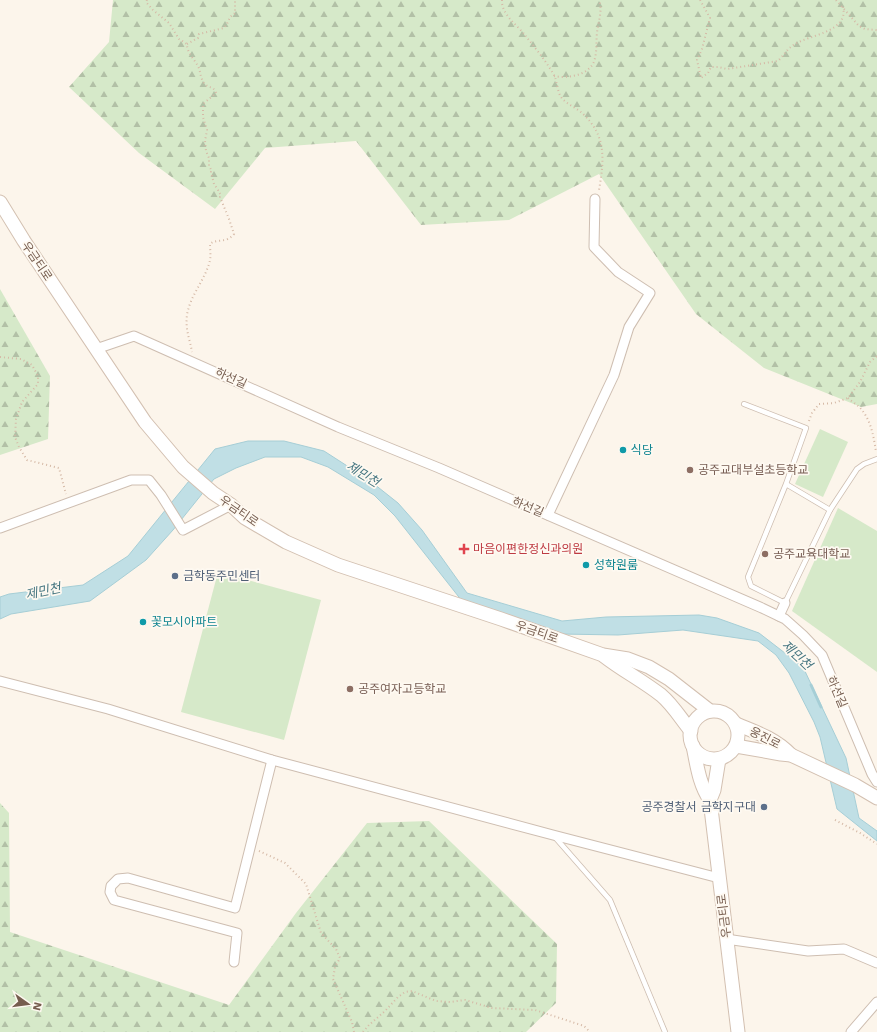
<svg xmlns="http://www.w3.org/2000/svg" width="877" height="1032" viewBox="0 0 877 1032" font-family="'Work Sans','Noto Sans KR',sans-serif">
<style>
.forest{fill:url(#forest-firs)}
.pitch{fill:#d6e9c9}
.water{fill:#c0dfe5;stroke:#a6ced6}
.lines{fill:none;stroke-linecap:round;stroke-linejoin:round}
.stream{stroke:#a6ced6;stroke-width:3}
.service-casing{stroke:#cebeb1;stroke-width:6}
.minor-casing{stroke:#cebeb1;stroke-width:11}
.secondary-casing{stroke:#d3c0b1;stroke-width:15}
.path{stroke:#d5b9a6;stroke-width:2;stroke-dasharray:1 3;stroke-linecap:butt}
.service{stroke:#fff;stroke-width:4.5}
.minor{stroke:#fff;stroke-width:9}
.secondary{stroke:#fff;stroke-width:13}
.culture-dot{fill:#0f9aa8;stroke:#fef9f1;stroke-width:1.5}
.education-dot{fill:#8d6e63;stroke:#fef9f1;stroke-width:1.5}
.health-dot{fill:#e0444e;stroke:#fef9f1;stroke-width:1.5}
.service-dot{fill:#5c6f8a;stroke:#fef9f1;stroke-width:1.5}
.labels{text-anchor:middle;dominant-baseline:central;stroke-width:3.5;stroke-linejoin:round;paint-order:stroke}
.street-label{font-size:12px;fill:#765d4f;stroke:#fef9f1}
.culture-label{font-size:12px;fill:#0d838f;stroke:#fef9f1;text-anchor:start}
.education-label{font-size:12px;fill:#785e54;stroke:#fef9f1;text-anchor:start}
.health-label{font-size:12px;fill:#be3a42;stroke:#fef9f1;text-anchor:start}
.service-label{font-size:12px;fill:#4e5e75;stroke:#fef9f1;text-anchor:start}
.water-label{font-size:13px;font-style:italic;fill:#467681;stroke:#fef9f1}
</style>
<defs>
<pattern id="forest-firs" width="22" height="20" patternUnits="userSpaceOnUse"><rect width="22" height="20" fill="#d6e9c9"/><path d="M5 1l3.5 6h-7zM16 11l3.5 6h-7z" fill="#b2c0a6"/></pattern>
</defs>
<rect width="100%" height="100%" fill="#fcf5eb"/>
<g class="forest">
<path d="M113 0H877V404L861 407 764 368 696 314 599 174 509 220 421 225 356 141 265 148 215 209 139 153 69 87 109 42Z"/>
<path d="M0 289 50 376 48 439 0 455Z"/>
<path d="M0 803 9 813 10 932 229 1005 296 913 367 823 429 821 557 944 556 1003 526 1032H0Z"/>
</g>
<g class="pitch">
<path d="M820 429 848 442 823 497 795 484Z"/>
<path d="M838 508 877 531V672L792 611Z"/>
<path d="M218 572 321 600 284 740 181 712Z"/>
</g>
<path class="water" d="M248 441H284L324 451 369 480 398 503 422 530 467 593 562 621 606 617 699 615 717 618 759 633 803 667 846 758 859 818 877 831V841L837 809 820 737 814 722 789 673 776 655 758 641 683 630 618 635 561 634 462 601 395 516 374 495 328 467 301 457H265L236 468 214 479 173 530 146 560 90 601 11 614 0 619V597L9 594 83 585 128 556 215 449Z"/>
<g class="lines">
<path class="stream" d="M811 685 821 707"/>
<g class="service-casing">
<g id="service">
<path d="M744 404 806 428 786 484 748 577 751 586 785 603 830 510 786 484"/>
<path d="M830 510 857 469 864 464 877 459"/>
<path d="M554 836 610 900 665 1032"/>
</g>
</g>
<g class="minor-casing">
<g id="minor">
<path d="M96 349 134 336 338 427 439 468 762 608 785 619 803 635 822 655 872 774 877 782"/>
<path d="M548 515 614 375 629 327 650 293 618 272 594 247 595 199"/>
<path d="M0 528 131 480H149L161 495 183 530 231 505"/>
<path d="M779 616 785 603"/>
<path d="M0 681 108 709 272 760 553 835 719 878"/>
<path d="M726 939 808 951 844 949 877 963"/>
<path d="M234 962 237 933 114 900 110 892 111 886 118 879 128 878 235 908 272 760"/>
<path d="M851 1032 877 1002"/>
</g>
</g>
<g class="secondary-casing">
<g id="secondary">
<path d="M0 202 24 241 145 422 183 467 213 493 231 505 245 518 286 542 338 565 501 619 603 655 628 659 649 667 669 679 710 711"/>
<path d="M604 656C622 670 643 681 661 695 673 705 681 719 691 731"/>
<circle cx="714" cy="735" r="24"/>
<path d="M736 724C756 732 776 739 791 755"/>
<path d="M693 746C697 765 699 784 710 800L738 1032"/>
<path d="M736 746 781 754 791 755 855 785 877 798"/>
<path d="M710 800 714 790 719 759"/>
</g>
</g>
<g class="path">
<path d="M147 0 146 2 153 10 169 23 179 39 187 44C187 53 194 59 198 66 201 72 200 79 205 84 209 89 213 85 216 93L203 104V117L207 130 205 141 206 151 209 158V166L212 171 211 172 214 184 218 190V191L221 195 220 197 229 219 234 234C226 244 217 238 210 244 210 249 211 255 210 260 206 279 190 295 187 315 185 329 190 340 192 352"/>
<path d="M502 0C501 14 517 25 525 35 535 48 547 62 555 77 557 83 558 93 561 97 566 104 577 108 583 114 607 136 604 161 599 190"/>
<path d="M700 0 710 18 702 49 697 60 701 78 708 73 711 67H718L727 69 778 61C784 55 788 48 795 44 809 35 849 32 843 7"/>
<path d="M836 0 859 26 865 29 877 30"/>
<path d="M187 44 198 38 199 34 224 28 227 24 230 17 235 13V0"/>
<path d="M554 76C568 79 592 75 595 58 597 50 596 42 597 33 598 22 603 11 599 0"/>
<path d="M0 357 21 359 32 365 38 376V384L22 402 16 419 15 437 19 447 27 460 59 468 66 494"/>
<path d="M848 398C852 402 858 405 861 409 871 420 874 438 876 452"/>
<path d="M809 421 812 413 819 404 834 403 848 398 860 382 870 362 877 356"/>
<path d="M835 820 860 833 877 844"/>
<path d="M259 851 285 863 306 884 321 933 336 949 340 958 335 967 333 979 352 1022 354 1032"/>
<path d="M363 1032 369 1025 385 1011 398 997 405 992 412 991 436 1001 450 1002 465 1000 492 1008 535 1010 584 1026 590 1032"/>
</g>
<use href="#service" class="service"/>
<use href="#minor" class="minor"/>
<use href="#secondary" class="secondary"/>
</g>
<g class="culture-dot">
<circle cx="623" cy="450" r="4"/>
<circle cx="586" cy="565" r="4"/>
<circle cx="143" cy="622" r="4"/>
</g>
<g class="education-dot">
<circle cx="690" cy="470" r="4"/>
<circle cx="765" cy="554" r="4"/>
<circle cx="350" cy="689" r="4"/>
</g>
<path class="health-dot" d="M462 543h4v4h4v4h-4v4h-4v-4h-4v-4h4z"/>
<g class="service-dot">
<circle cx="175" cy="576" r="4"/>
<circle cx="764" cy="807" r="4"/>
</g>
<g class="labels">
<g class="street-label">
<text transform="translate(37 261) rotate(56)">우금티로</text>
<text transform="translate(231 378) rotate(24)">하선길</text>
<text transform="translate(528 507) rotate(23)">하선길</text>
<text transform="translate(239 511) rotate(35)">우금티로</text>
<text transform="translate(537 632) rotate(19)">우금티로</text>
<text transform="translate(837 692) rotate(67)">하선길</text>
<text transform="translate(765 738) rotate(27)">웅진로</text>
<text transform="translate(724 916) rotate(-97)">우금티로</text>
</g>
<g class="culture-label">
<text x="631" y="450">식당</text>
<text x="594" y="565">성학원룸</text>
<text x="151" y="622">꽃모시아파트</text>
</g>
<g class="education-label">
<text x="698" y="470">공주교대부설초등학교</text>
<text x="773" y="554">공주교육대학교</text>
<text x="358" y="689">공주여자고등학교</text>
</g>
<g class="health-label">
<text x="473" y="549">마음이편한정신과의원</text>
</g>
<g class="service-label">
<text x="183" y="576">금학동주민센터</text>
<text x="756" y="807" text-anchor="end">공주경찰서 금학지구대</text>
</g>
<g class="water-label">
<text transform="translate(363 474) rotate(32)">제민천</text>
<text transform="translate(43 591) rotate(-12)">제민천</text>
<text transform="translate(797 655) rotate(43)">제민천</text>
</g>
</g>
<g transform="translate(28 1004) rotate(104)" stroke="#fef9f1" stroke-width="3" paint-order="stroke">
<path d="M0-3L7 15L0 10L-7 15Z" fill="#765d4f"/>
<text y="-6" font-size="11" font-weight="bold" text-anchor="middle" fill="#765d4f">N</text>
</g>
</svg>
